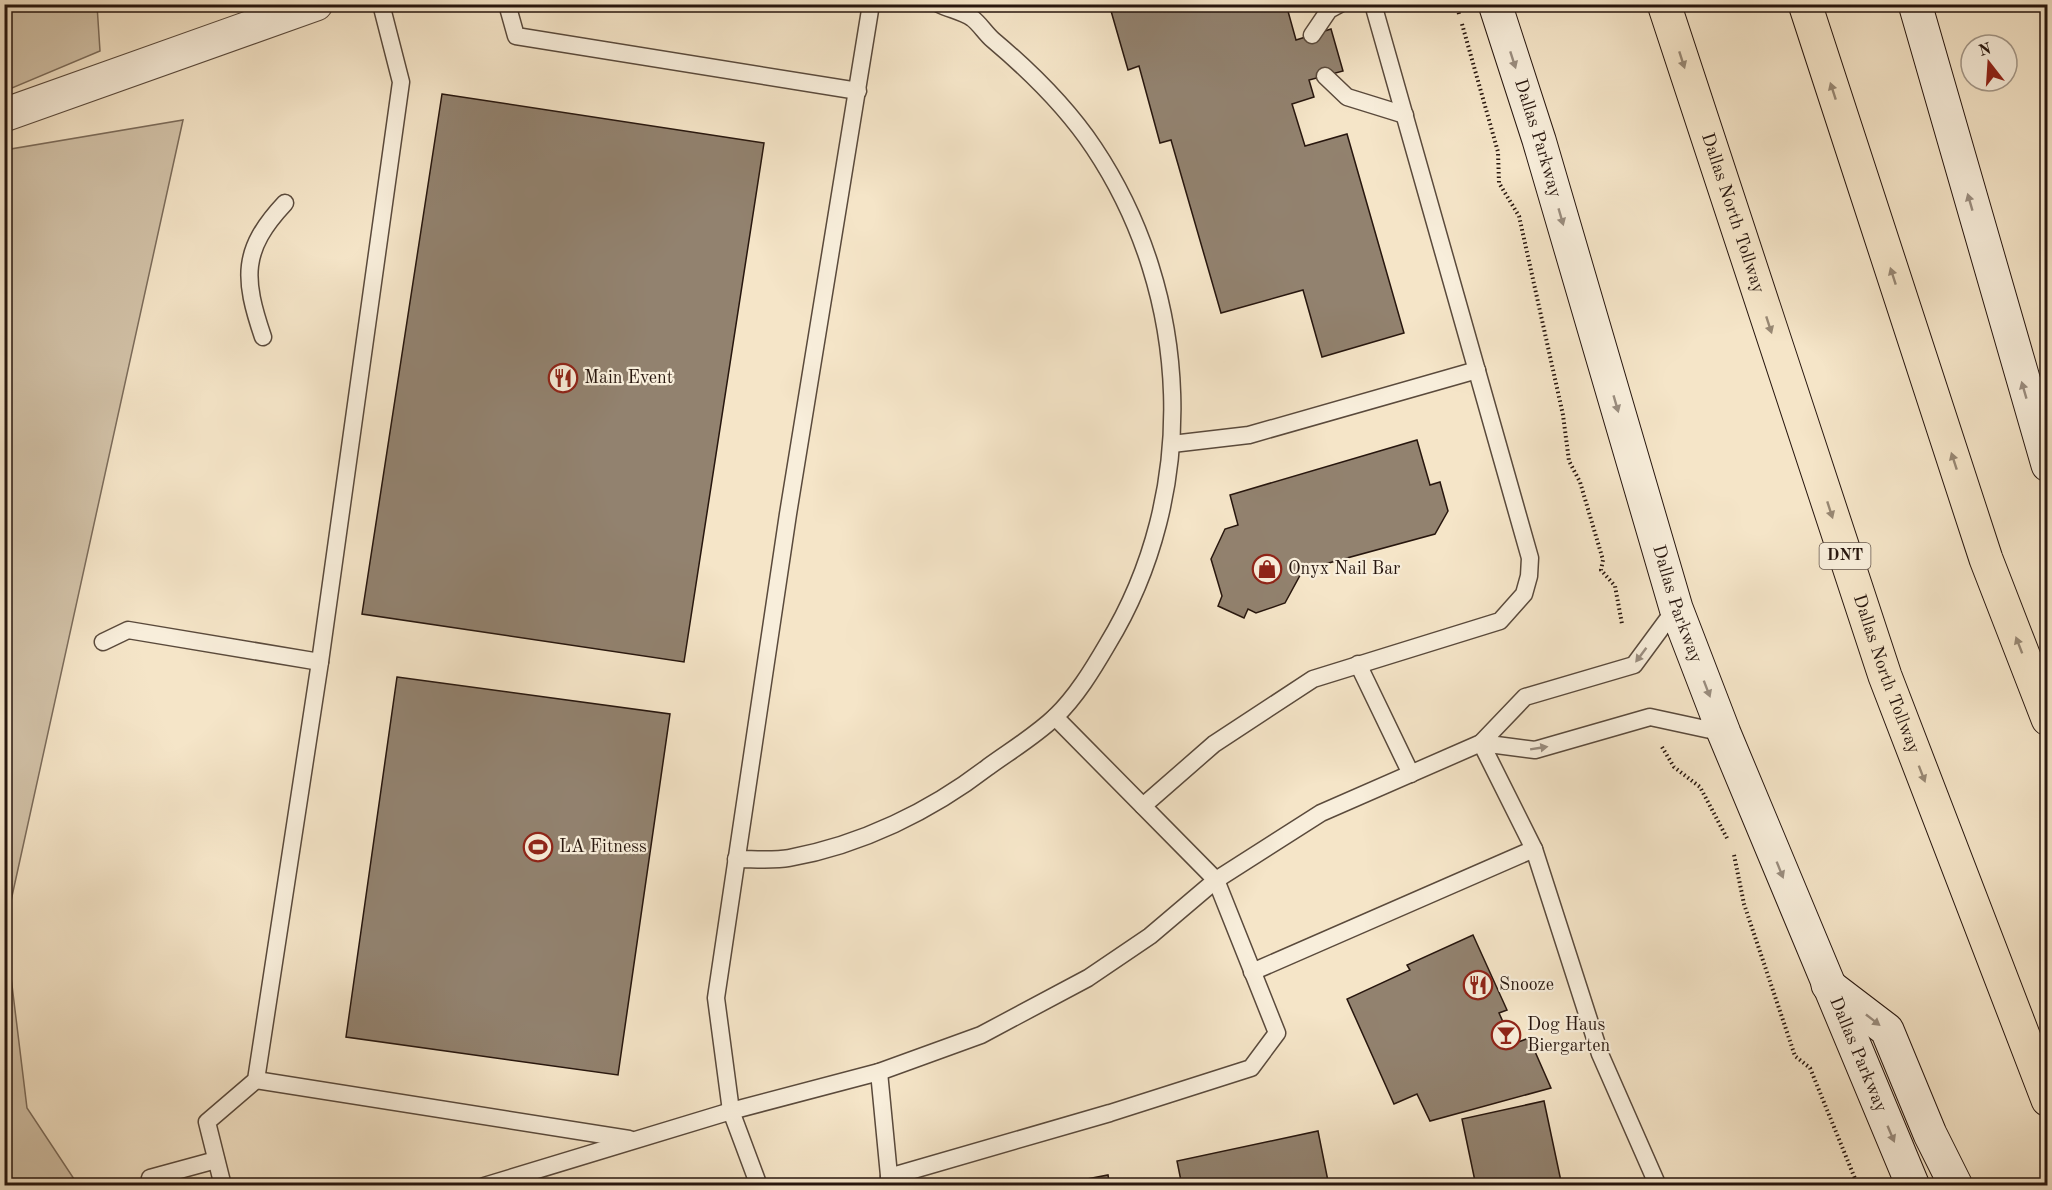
<svg xmlns="http://www.w3.org/2000/svg" width="2052" height="1190" viewBox="0 0 2052 1190" font-family="'Old Standard TT',serif">
<style>
.green{fill:#d2c2a8;stroke:#7c6c5b;stroke-width:1.5}
.building{fill:#92826f;stroke:#27160e;stroke-width:1.5}
.lines{fill:none;stroke-linecap:round;stroke-linejoin:round}
.lane-casing{stroke:#5a4a3c;stroke-width:19}
.street-casing{stroke:#5a4a3c;stroke-width:35}
.secondary-casing{stroke:#27160e;stroke-width:35}
.highway-casing{stroke:#27160e;stroke-width:35}
.path{stroke:#27160e;stroke-width:4;stroke-dasharray:1.5 3;stroke-linecap:butt}
.lane{stroke:#f8eedb;stroke-width:16}
.street{stroke:#f8eedb;stroke-width:33}
.secondary{stroke:#f8eedb;stroke-width:33}
.highway{stroke:#f5e5c8;stroke-width:33}
.oneway{fill:#9a8d7f}
.oneway2{fill:#988874}
.labels{text-anchor:middle;dominant-baseline:central;stroke-width:4.5;stroke-linejoin:round;paint-order:stroke}
.shield{fill:#f8eedb;stroke:#66574c;stroke-width:1.5}
.shield-label{font-size:16px;font-weight:bold;fill:#27160e}
.street-label{font-size:18px;fill:#27160e;stroke:#f8eedb}
.poi-label{font-size:18px;fill:#27160e;stroke:#f8eedb;text-anchor:start}
</style>
<rect width="100%" height="100%" fill="#f5e5c8"/>
<filter id="stains"><feTurbulence type="fractalNoise" baseFrequency=".00333" numOctaves="4"/><feColorMatrix values="0 0 0 0 .2 0 0 0 0 .09 0 0 0 0 .02 0 0 0 .5 -.17"/></filter>
<radialGradient id="worn" r=".72"><stop offset=".6" stop-color="#630" stop-opacity="0"/><stop offset="1" stop-color="#630" stop-opacity=".3"/></radialGradient>
<g class="green">
<path d="M4 5H97L100 51 5 91Z"/>
<path d="M183 120 5 928V150Z"/>
<path d="M5 928 27 1108 78 1185H5Z"/>
</g>
<g class="building">
<path d="M1109 4H1286L1296 40 1331 29 1343 71 1309 80 1314 97 1292 104 1305 146 1347 134 1404 333 1322 357 1303 290 1221 313 1171 140 1160 143 1139 66 1128 70Z"/>
<path d="M442 94 764 143 684 662 362 614Z"/>
<path d="M1417 440 1430 485 1440 482 1448 511 1435 534 1303 570 1285 603 1256 613 1248 609 1244 618 1218 606 1222 596 1211 559 1225 529 1238 525 1230 495Z"/>
<path d="M397 677 670 714 618 1075 346 1037Z"/>
<path d="M1473 935 1507 1010 1499 1013 1513 1044 1529 1038 1551 1088 1430 1121 1417 1094 1394 1104 1347 999 1410 970 1407 965Z"/>
<path d="M1544 1101 1562 1186H1476L1462 1119Z"/>
<path d="M1318 1131 1329 1186H1182L1177 1161Z"/>
<path d="M1108 1175 1110 1186H1051Z"/>
</g>
<g class="lines">
<g class="lane-casing">
<g id="lane">
<path d="M507 4 516 36 858 91"/>
<path d="M1312 35 1329 10 1340 4"/>
<path d="M1325 76 1347 97 1405 115"/>
<path d="M263 337C243 278 241 250 285 203"/>
<path d="M1172 444 1249 435 1477 370"/>
<path d="M103 642 128 630 320 662"/>
<path d="M1358 664 1411 774"/>
<path d="M1481 743 1535 750 1650 717 1724 733"/>
<path d="M1143 806 1214 744 1313 679 1500 621 1524 594 1529 576 1530 558 1373 4"/>
<path d="M1534 849 1600 1054 1658 1186"/>
<path d="M736 859C753 859 773 861 789 858 861 845 931 811 988 767 1010 751 1035 736 1055 717 1076 697 1093 669 1107 645 1200 493 1192 295 1094 148 1066 106 1031 72 993 40 985 33 980 24 972 18 963 12 949 9 939 4"/>
<path d="M1252 972 1534 849 1481 743"/>
<path d="M879 1072 890 1186"/>
<path d="M256 1080 629 1139"/>
<path d="M889 1177 1110 1113 1251 1068 1277 1033 1216 880 1055 717"/>
<path d="M150 1178 216 1160"/>
<path d="M223 1186 207 1122 256 1080 320 662 401 82 381 4"/>
<path d="M484 1186 731 1111 879 1072 981 1035 1088 978 1150 936 1216 880 1321 813 1481 743 1525 697 1634 665 1676 608"/>
<path d="M759 1186 731 1111 716 998 788 514 871 4"/>
</g>
</g>
<g class="street-casing">
<path id="street" d="M4 115 316 4"/>
</g>
<g class="secondary-casing">
<g id="secondary">
<path id="s1" d="M1495 4 1539 140 1676 608 1724 733 1913 1186"/>
<path d="M1915 4 2048 465"/>
<path d="M1828 985 1887 1030 1930 1134 1956 1186"/>
</g>
</g>
<g class="highway-casing">
<g id="highway">
<path id="s2" d="M1664 4 1885 676 2048 1100"/>
<path d="M1805 4 1986 559 2048 719"/>
</g>
</g>
<g class="path">
<path d="M1456 4 1459 14"/>
<path d="M1462 24 1498 152 1499 183 1519 216 1563 415 1569 461 1580 482 1603 560 1601 570 1615 586 1622 624"/>
<path d="M1662 747 1674 767 1700 787 1728 840"/>
<path d="M1734 855 1744 904 1795 1056 1810 1068 1858 1186"/>
</g>
<use href="#lane" class="lane"/>
<use href="#street" class="street"/>
<use href="#secondary" class="secondary"/>
<use href="#highway" class="highway"/>
</g>
<defs><path id="oneway-solid" d="M-6-.8H1V-3.2L6.5 0L1 3.2V.8H-6Z" transform="scale(1.5)"/></defs>
<g class="oneway">
<use href="#oneway-solid" transform="translate(1513 60) rotate(72)"/>
<use href="#oneway-solid" transform="translate(1970 202) rotate(-106)"/>
<use href="#oneway-solid" transform="translate(1561 217) rotate(74)"/>
<use href="#oneway-solid" transform="translate(2024 390) rotate(-106)"/>
<use href="#oneway-solid" transform="translate(1616 404) rotate(74)"/>
<use href="#oneway-solid" transform="translate(1641 655) rotate(127)"/>
<use href="#oneway-solid" transform="translate(1707 689) rotate(69)"/>
<use href="#oneway-solid" transform="translate(1539 748) rotate(-9)"/>
<use href="#oneway-solid" transform="translate(1780 870) rotate(68)"/>
<use href="#oneway-solid" transform="translate(1873 1020) rotate(38)"/>
<use href="#oneway-solid" transform="translate(1891 1134) rotate(67)"/>
</g>
<g class="oneway2">
<use href="#oneway-solid" transform="translate(1682 60) rotate(72)"/>
<use href="#oneway-solid" transform="translate(1833 91) rotate(-108)"/>
<use href="#oneway-solid" transform="translate(1893 276) rotate(-108)"/>
<use href="#oneway-solid" transform="translate(1769 325) rotate(72)"/>
<use href="#oneway-solid" transform="translate(1954 461) rotate(-108)"/>
<use href="#oneway-solid" transform="translate(1830 510) rotate(72)"/>
<use href="#oneway-solid" transform="translate(2019 645) rotate(-111)"/>
<use href="#oneway-solid" transform="translate(1922 774) rotate(69)"/>
</g>
<defs>
<g id="restaurant-ring" transform="scale(1.5)"><circle r="9.5" fill="#f8eedb" stroke="#8f2418" stroke-width="1.5"/><path d="M-5-6h1v4h1v-4h1v4h1v-4h1v5L-1.5 .5V6h-2V.5L-5-1ZM5-6V6H3V1.5H1.5Q1.5-4 5-6Z" fill="#8f2418"/></g>
<g id="shop-ring" transform="scale(1.5)"><circle r="9.5" fill="#f8eedb" stroke="#8f2418" stroke-width="1.5"/><path d="M-5-2.5h2.3a2.7 3.5 0 0 1 5.4 0H5L5.5 6h-11ZM-1.5-2.5h3a1.5 2.3 0 0 0-3 0Z" fill="#8f2418"/></g>
<g id="stadium-ring" transform="scale(1.5)"><circle r="9.5" fill="#f8eedb" stroke="#8f2418" stroke-width="1.5"/><path d="M0-5a6.5 5 0 1 0 0 10a6.5 5 0 1 0 0-10ZM-3.5-1.8h7v3.6h-7Z" fill="#8f2418"/></g>
<g id="bar-ring" transform="scale(1.5)"><circle r="9.5" fill="#f8eedb" stroke="#8f2418" stroke-width="1.5"/><path d="M-6-5H6L.8 .8V4.5H3.5V6h-7V4.5H-.8V.8Z" fill="#8f2418"/></g>
</defs>
<g fill-rule="evenodd">
<use href="#restaurant-ring" x="563" y="378"/>
<use href="#shop-ring" x="1267" y="569"/>
<use href="#stadium-ring" x="538" y="847"/>
<use href="#restaurant-ring" x="1478" y="985"/>
<use href="#bar-ring" x="1506" y="1035"/>
</g>
<g class="labels">
<rect class="shield" x="1819.5" y="543" width="51" height="26" rx="4.5"/>
<g class="shield-label">
<text x="1845" y="556">DNT</text>
</g>
<g class="street-label">
<text stroke="none"><textPath href="#s1" startOffset="141">Dallas Parkway</textPath></text>
<text stroke="none"><textPath href="#s2" startOffset="220">Dallas North Tollway</textPath></text>
<text stroke="none"><textPath href="#s1" startOffset="627">Dallas Parkway</textPath></text>
<text stroke="none"><textPath href="#s2" startOffset="706">Dallas North Tollway</textPath></text>
<text stroke="none"><textPath href="#s1" startOffset="1113">Dallas Parkway</textPath></text>
</g>
<g class="poi-label">
<text x="584" y="378">Main Event</text>
<text x="1288" y="569">Onyx Nail Bar</text>
<text x="559" y="847">LA Fitness</text>
<text x="1499" y="985">Snooze</text>
<text x="1527" y="1025">Dog Haus<tspan x="1527" dy="21">Biergarten</tspan></text>
</g>
</g>
<rect width="2052" height="1190" fill="none" stroke="#f5e5c8" stroke-width="24"/>
<rect x="6" y="6" width="2040" height="1178" fill="none" stroke="#27160e" stroke-width="3"/>
<rect x="12" y="12" width="2028" height="1166" fill="none" stroke="#27160e" stroke-width="1.5"/>
<g transform="translate(1989 63) rotate(343)"><circle r="28" fill="#f8eedb" stroke="#a49889" stroke-width="1.5"/>
<path d="M0-4.5L10 22L0 15L-10 22Z" fill="#8f2418"/>
<text y="-9" font-size="16" font-weight="bold" text-anchor="middle" fill="#27160e">N</text>
</g>
<rect width="100%" height="100%" filter="url(#stains)"/>
<rect width="100%" height="100%" fill="url(#worn)"/>
</svg>
